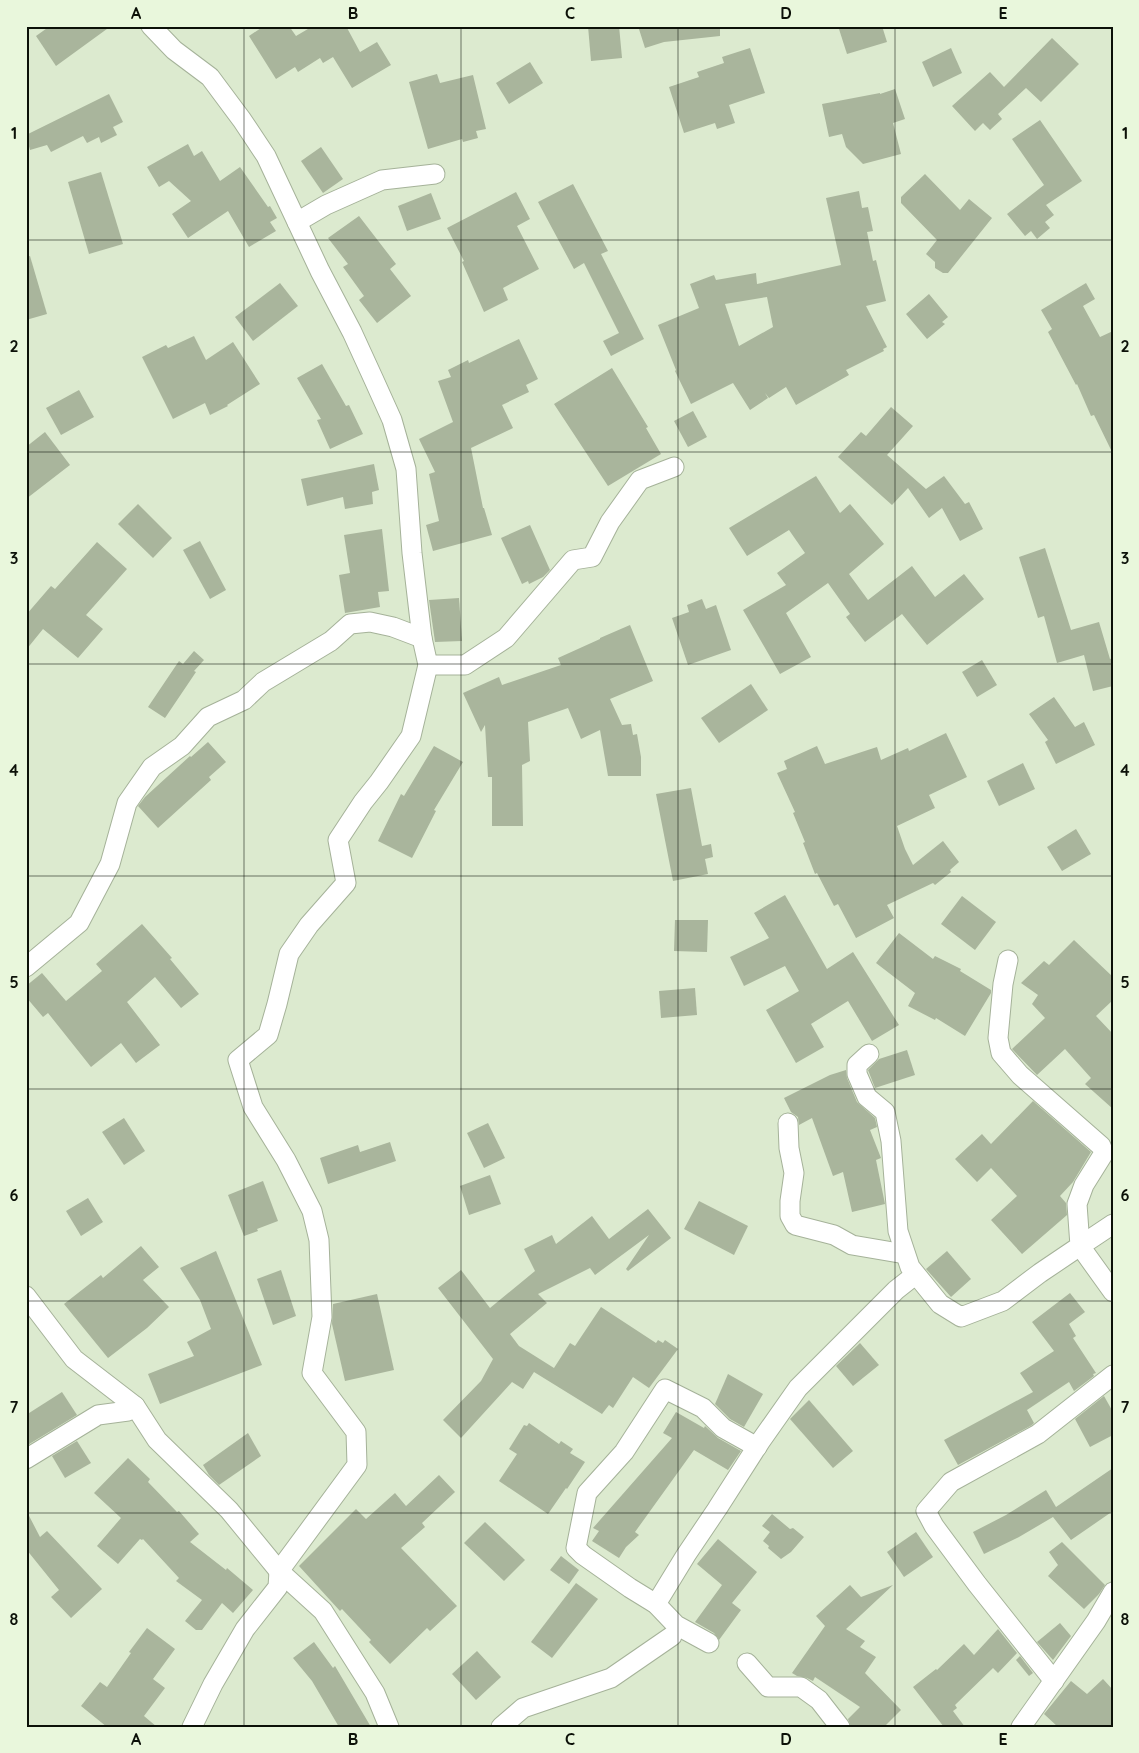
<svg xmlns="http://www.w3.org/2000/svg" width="1139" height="1753" viewBox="0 0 1139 1753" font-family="Quicksand,sans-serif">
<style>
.building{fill:#a9b59c;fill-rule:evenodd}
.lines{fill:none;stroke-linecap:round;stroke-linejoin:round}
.minor-casing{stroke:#a5b299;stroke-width:21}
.minor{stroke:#fff;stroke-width:19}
.grid{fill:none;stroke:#0c1108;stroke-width:1;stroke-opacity:0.55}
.neatline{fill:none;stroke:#0c1108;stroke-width:2}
.grid-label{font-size:16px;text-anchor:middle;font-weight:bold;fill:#0c1108}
</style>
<rect width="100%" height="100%" fill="#dceacf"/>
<g class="building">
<path d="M50 26H111L56 66 36 36Z"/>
<path d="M264 26H289L296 36 313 26H346L360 52 377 42 391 65 352 88 333 57 323 63 320 58 298 72 295 67 276 79 249 36Z"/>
<path d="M588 26H619L622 58 591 61Z"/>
<path d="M638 26H720V36L664 42 645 48Z"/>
<path d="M838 26H882L887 42 847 54Z"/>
<path d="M1052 38 1079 64 1041 102 1026 88 998 114 1002 119 990 130 983 123 975 131 952 106 990 72 1004 87Z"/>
<path d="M750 48 765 93 729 105 735 123 717 129 715 123 684 133 669 87 699 77 697 72 724 63 722 57Z"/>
<path d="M951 48 962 73 933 87 922 62Z"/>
<path d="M530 62 543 83 509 104 496 83Z"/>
<path d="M437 74 440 83 473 75 486 129 476 131 478 138 463 142 462 139 428 149 409 82Z"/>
<path d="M895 89 905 119 893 123 901 154 863 164 846 147 842 134 829 137 822 104 880 93V94Z"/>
<path d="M109 94 123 122 113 127 117 135 101 143 99 137 87 143 83 136 51 152 47 145 30 150 26 135Z"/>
<path d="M1040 120 1082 181 1046 205 1054 215 1045 222 1050 228 1037 239 1031 231 1025 236 1007 214 1044 185 1012 139Z"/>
<path d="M188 144 194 156 202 151 220 181 240 167 268 207 270 206 277 218 270 222 276 231 249 247 228 211 188 238 172 214 191 201 169 181 159 187 147 167Z"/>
<path d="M321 147 343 179 323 193 301 161Z"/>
<path d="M101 172 123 244 89 254 68 182Z"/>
<path d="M925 174 960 210 969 199 992 218 948 273H943L935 268V262L926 254 937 240 901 203V197Z"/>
<path d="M573 184 608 251 601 254 644 339 611 356 603 341 619 333 584 263 574 269 538 202Z"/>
<path d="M859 191 862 208 868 207 873 231 867 232 873 261 876 260 886 301 866 306 887 347 883 349 884 351 846 370 849 375 796 405 786 387 769 398 765 393 768 398 750 410 733 383 691 404 675 371 676 370 658 325 699 308 690 284 714 275 716 280 756 273 757 284 841 265 826 198ZM767 297 773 327 739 346 725 304Z"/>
<path d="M516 192 530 219 517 226 539 269 503 288 508 300 484 312 462 262 464 261 447 228Z"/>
<path d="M431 193 441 219 407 231 398 206Z"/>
<path d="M359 216 396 264 390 269 411 296 377 323 359 300 364 296 343 267 348 264 328 238Z"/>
<path d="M30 256 47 314 26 320V257Z"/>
<path d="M280 283 298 306 253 341 235 317Z"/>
<path d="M1086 283 1095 299 1083 306 1100 337 1113 331V454L1094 415 1091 416 1077 384 1076 385 1048 332 1052 329 1041 310Z"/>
<path d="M929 294 948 317 942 322 945 324 927 339 906 314Z"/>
<path d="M194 336 206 360 233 342 260 384 227 405 228 406 210 415 205 403 173 419 142 357 166 345 168 348Z"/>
<path d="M519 339 538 379 526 385 529 392 502 405 513 428 471 448 483 508H484L492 535 433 551 426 525 439 521 429 474 435 472 419 439 453 422 438 381 451 377 448 370 468 360 469 363Z"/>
<path d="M322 364 346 406 349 405 363 434 330 449 317 420 321 419 297 378Z"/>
<path d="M612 368 648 427 646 428 661 454 608 486 554 404Z"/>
<path d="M79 390 94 417 61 435 46 408Z"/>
<path d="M891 407 913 426 887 455 926 489 944 476 965 504 969 502 983 529 960 541 942 508 929 518 908 488 892 505 838 457 861 432 866 436Z"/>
<path d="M693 411 707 437 688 447 674 421Z"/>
<path d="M45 432 70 465 26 499V447Z"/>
<path d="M374 464 379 490 372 492 373 504 345 509 343 497 307 506 301 479Z"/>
<path d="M816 476 840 513 850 504 884 544 849 574 868 600 912 566 935 597 964 574 984 599 927 645 902 614 865 642 846 617 850 614 828 583 786 613 811 657 780 674 743 610 786 585 777 573 805 553 789 530 747 556 729 528Z"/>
<path d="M138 504 172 538 153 558 118 524Z"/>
<path d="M530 525 550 570 543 577 529 584 528 581 522 584 501 538Z"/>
<path d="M382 529 389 591 378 592 380 607 345 613 339 575 350 573 344 535Z"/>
<path d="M200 541 226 590 210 599 183 550Z"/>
<path d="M97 542 127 569 86 615 103 629 78 658 43 629 26 650V615L51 586 55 589Z"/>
<path d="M1045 548 1071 630 1099 622 1110 659 1113 658V686L1093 691 1084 655 1057 663 1044 616 1038 618 1019 557Z"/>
<path d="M459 598 462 641 435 642 429 600Z"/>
<path d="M702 599 706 609 716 605 731 650 688 665 672 618 689 612 687 605Z"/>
<path d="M630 625 653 681 610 699 622 725 631 724 633 735 637 734 641 757V776H608L600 730 581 739 568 708 528 722 530 761 522 765 523 826H492V777H488L485 725 481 732 463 693 499 677 502 685 561 665 558 658 600 639V638Z"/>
<path d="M194 651 204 660 194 671 196 672 165 718 148 707 179 661 183 664Z"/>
<path d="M982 660 997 685 977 697 962 672Z"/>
<path d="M751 684 768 710 719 743 701 718Z"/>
<path d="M1054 697 1075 727 1084 722 1095 745 1056 764 1045 742 1048 740 1029 714Z"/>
<path d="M946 733 967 777 929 795 935 808 897 826 905 849 913 865 943 841 959 862 950 870 951 872 935 885 933 883 887 905 894 918 856 938 838 904 834 906 817 873 815 874 803 843 805 842 793 813 795 812 777 773 787 769 784 761 817 746 825 764 877 747 881 760 908 748 909 751Z"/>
<path d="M208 742 226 762 209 777 211 780 158 828 138 806 145 797 190 756 191 757Z"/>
<path d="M434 746 463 762 434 810 436 811 412 858 378 841 401 794 404 796Z"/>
<path d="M1023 763 1035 789 999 806 987 781Z"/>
<path d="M691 788 702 846 711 844 713 857 705 859 708 874 673 881 656 794Z"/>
<path d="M1076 829 1091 854 1062 871 1047 847Z"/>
<path d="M785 895 827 969 853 952 899 1025 872 1041 848 1001 811 1024 824 1047 796 1063 766 1010 799 991 785 966 744 986 730 957 769 938 754 913Z"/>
<path d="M962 896 996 922 975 950 941 924Z"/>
<path d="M675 920H708L707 952 674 951Z"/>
<path d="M142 924 172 958 170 959 199 994 181 1008 155 977 127 1002 160 1045 136 1063 121 1043 91 1067 48 1013 43 1017 26 997V986L42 973 66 1001 102 971 96 964Z"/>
<path d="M899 933 933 959 935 956 961 969 960 971 991 990V993L965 1036 936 1018 935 1020 908 1006 915 993 876 963Z"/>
<path d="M1074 940 1113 977V1000L1096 1016 1113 1034V1109L1085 1084 1091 1078 1065 1049 1037 1075 1012 1049 1045 1018 1032 1004 1038 995 1021 983 1044 961 1049 965Z"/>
<path d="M695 988 697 1015 661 1018 659 991Z"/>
<path d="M907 1050 915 1075 875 1088 868 1070 879 1059Z"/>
<path d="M846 1070 847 1078 857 1102 875 1118 877 1127 870 1130 881 1158 876 1160 885 1204 852 1212 843 1172 833 1176 812 1118 799 1125 798 1117 791 1112 784 1098 830 1075Z"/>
<path d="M1033 1101 1091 1152 1073 1182 1060 1196 1066 1203 1067 1215 1022 1254 991 1220 1017 1196 991 1168 977 1182 955 1159 982 1134 991 1144Z"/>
<path d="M124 1118 145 1151 124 1165 102 1132Z"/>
<path d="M488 1123 505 1158 484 1168 467 1133Z"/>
<path d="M390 1142 396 1161 328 1184 320 1158 358 1145 360 1152Z"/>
<path d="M490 1175 501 1204 469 1215 460 1186Z"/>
<path d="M263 1181 278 1221 257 1229 258 1231 244 1236 228 1195Z"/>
<path d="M88 1198 103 1222 81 1236 66 1211Z"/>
<path d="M699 1201 748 1226 734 1255 684 1229Z"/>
<path d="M648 1209 671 1238 628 1271 626 1269 649 1235 595 1275 590 1268 538 1294 547 1303 510 1334 519 1346 554 1368 570 1343 575 1346 601 1307 656 1343 658 1340 663 1343 665 1340 678 1349 649 1388 633 1377 613 1408 609 1405 602 1414 534 1372 523 1389 512 1382 461 1438 443 1420 481 1381 493 1359 438 1288 461 1270 490 1308 535 1271 524 1249 552 1235 556 1244 592 1216 609 1239Z"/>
<path d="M141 1246 159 1267 143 1280 169 1307 147 1328 108 1358 64 1304 101 1275 103 1278Z"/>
<path d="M216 1251 262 1365 160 1404 148 1374 194 1356 187 1342 211 1329 200 1300 180 1268Z"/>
<path d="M947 1251 971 1279 951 1297 926 1269Z"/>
<path d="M281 1270 296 1316 273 1325 257 1279Z"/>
<path d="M1070 1293 1085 1312 1069 1324 1076 1336 1073 1338 1096 1373 1093 1374 1094 1376 1074 1391 1069 1382 1027 1410 1034 1423 1032 1425 958 1465 944 1440 1033 1392 1020 1373 1054 1351 1032 1322Z"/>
<path d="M377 1294 394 1370 345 1381 332 1324 333 1304Z"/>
<path d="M860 1343 879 1365 853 1386 836 1366Z"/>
<path d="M728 1374 763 1394 744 1427 730 1419 715 1404Z"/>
<path d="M62 1392 77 1415 26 1446V1415Z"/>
<path d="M1104 1396 1113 1412V1435L1090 1447 1075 1419Z"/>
<path d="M809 1400 853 1451 833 1468 790 1419Z"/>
<path d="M676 1412 704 1428 705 1426 718 1438 741 1451 728 1470 694 1450 635 1532 639 1535 626 1547 619 1558 592 1541 599 1531 593 1528 672 1438 663 1433Z"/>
<path d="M529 1423 559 1444 561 1441 573 1449 570 1453 585 1462 567 1489 566 1488 548 1514 499 1481 517 1454 509 1449 524 1425 527 1426Z"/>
<path d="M248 1433 261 1456 219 1485 209 1475 203 1465Z"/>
<path d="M77 1441 91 1463 65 1478 52 1456Z"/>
<path d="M128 1458 150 1479 148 1482 177 1512 179 1511 199 1534 190 1542 226 1570 227 1568 253 1590 233 1613 222 1603 202 1630H196L185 1621 202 1600 176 1581 179 1578 143 1539 142 1540 140 1539 118 1564 97 1546 121 1518 94 1493Z"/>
<path d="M1113 1468V1511L1071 1540 1053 1517 1019 1537 984 1554 973 1532 1006 1515 1046 1490 1056 1507Z"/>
<path d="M439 1475 455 1492 422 1523 425 1527 401 1548 457 1606 430 1631 427 1628 390 1664 369 1642 371 1640 342 1609 340 1611 299 1566 356 1509 366 1519 395 1493 406 1506Z"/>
<path d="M26 1510 40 1537 47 1531 102 1589 71 1618 51 1597 59 1590 26 1549Z"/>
<path d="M772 1514 790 1529 793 1528 804 1537 791 1552 781 1559 768 1548 769 1546 763 1541 770 1532 762 1526Z"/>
<path d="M485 1522 525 1560 504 1581 464 1543Z"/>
<path d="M916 1532 933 1557 904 1577 887 1552Z"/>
<path d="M718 1539 757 1572 732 1603 741 1610 719 1640 714 1633 695 1622 722 1585 697 1564Z"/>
<path d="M1062 1542 1105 1585 1099 1594 1084 1609 1048 1576 1058 1565 1049 1552Z"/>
<path d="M561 1556 579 1570 569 1584 550 1570Z"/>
<path d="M576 1583 598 1599 552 1658 531 1642Z"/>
<path d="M850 1585 861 1597 893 1585 846 1629 865 1641 860 1647 876 1657 865 1673 901 1710 884 1727H851L848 1719 860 1707 815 1677 813 1681 807 1678 797 1676 792 1673 825 1626 816 1616Z"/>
<path d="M1060 1623 1071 1636 1053 1660 1037 1642Z"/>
<path d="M147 1628 175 1649 153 1679 165 1688 144 1716 157 1727H107L81 1706 100 1682 107 1687 131 1653 129 1652Z"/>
<path d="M998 1629 1017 1653 998 1673 993 1668 955 1705 957 1708 953 1711 965 1727H944L913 1687 936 1669 937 1670 964 1644 974 1655Z"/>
<path d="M314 1642 333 1668 335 1666 371 1727H339L312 1681 293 1658Z"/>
<path d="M477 1651 501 1677 476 1700 452 1674Z"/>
<path d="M1020 1656 1033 1673 1029 1676 1016 1660Z"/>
<path d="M1103 1679 1113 1690V1727H1058L1044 1714 1071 1681 1087 1694Z"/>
</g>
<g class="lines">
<g class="minor-casing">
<g id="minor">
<path d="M151 26 174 50 210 77 242 120 266 156 320 271 352 332 374 380 392 420 406 469 412 553 422 638 428 665 411 736 379 782 363 802 338 840 346 883 309 925 289 954 277 1004 268 1035 238 1060 253 1107 286 1160 312 1211 319 1240 322 1317 312 1373 356 1432 357 1465 279 1571 278 1587 245 1629 213 1684 192 1727"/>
<path d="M297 222 326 205 382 180 435 174"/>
<path d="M428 665H465L506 638 573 560 592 557 610 522 640 480 674 467"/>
<path d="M26 967 79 923 110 864 127 803 152 767 182 746 208 717 244 700 263 682 331 641 350 624 370 622 393 627 422 638"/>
<path d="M869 1054 857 1065V1074L867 1097 885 1112 891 1141 898 1231 910 1267 940 1304 961 1317 1003 1301 1040 1273 1080 1246 1077 1204 1084 1185 1104 1153 1101 1146 1020 1075 1001 1053 998 1038 1003 984 1008 960"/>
<path d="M788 1123 789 1148 794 1173 790 1201V1216L795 1225 834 1235 852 1245 905 1254"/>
<path d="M1113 1224 1080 1246 1113 1292"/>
<path d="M26 1296 74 1359 135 1406 157 1440 229 1510 279 1571 323 1611 375 1693 389 1727"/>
<path d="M26 1459 98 1415 128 1411 135 1406"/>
<path d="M656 1604 686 1555 717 1509 760 1442 798 1388 896 1290 915 1275"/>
<path d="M709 1643 676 1625 656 1604 630 1588 583 1555 576 1548 587 1493 624 1452 665 1389 703 1408 723 1428 757 1447"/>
<path d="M747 1663 768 1687H801L819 1700 840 1727"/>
<path d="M1054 1681 977 1584 934 1526 926 1511 951 1482 1038 1434 1113 1375"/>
<path d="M501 1727 523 1708 611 1678 672 1636"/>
<path d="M1021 1727 1096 1621 1113 1592"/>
</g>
</g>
<use href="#minor" class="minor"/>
</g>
<path class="grid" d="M244 26V1727M461 26V1727M678 26V1727M895 26V1727M26 240H1113M26 452H1113M26 664H1113M26 876H1113M26 1089H1113M26 1301H1113M26 1513H1113"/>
<rect width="1139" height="1753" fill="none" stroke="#e9f7dc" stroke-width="55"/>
<rect x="28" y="28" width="1084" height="1698" class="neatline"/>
<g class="grid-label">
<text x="136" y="19">A</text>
<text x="353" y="19">B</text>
<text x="570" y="19">C</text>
<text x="786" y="19">D</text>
<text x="1003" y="19">E</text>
<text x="14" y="139">1</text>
<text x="1125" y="139">1</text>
<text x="14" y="352">2</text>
<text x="1125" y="352">2</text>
<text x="14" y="564">3</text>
<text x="1125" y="564">3</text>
<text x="14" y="776">4</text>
<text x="1125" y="776">4</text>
<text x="14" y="988">5</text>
<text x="1125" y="988">5</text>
<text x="14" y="1201">6</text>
<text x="1125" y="1201">6</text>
<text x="14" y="1413">7</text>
<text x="1125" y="1413">7</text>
<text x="14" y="1625">8</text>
<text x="1125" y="1625">8</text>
<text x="136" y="1745">A</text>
<text x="353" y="1745">B</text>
<text x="570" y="1745">C</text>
<text x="786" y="1745">D</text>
<text x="1003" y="1745">E</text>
</g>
</svg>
